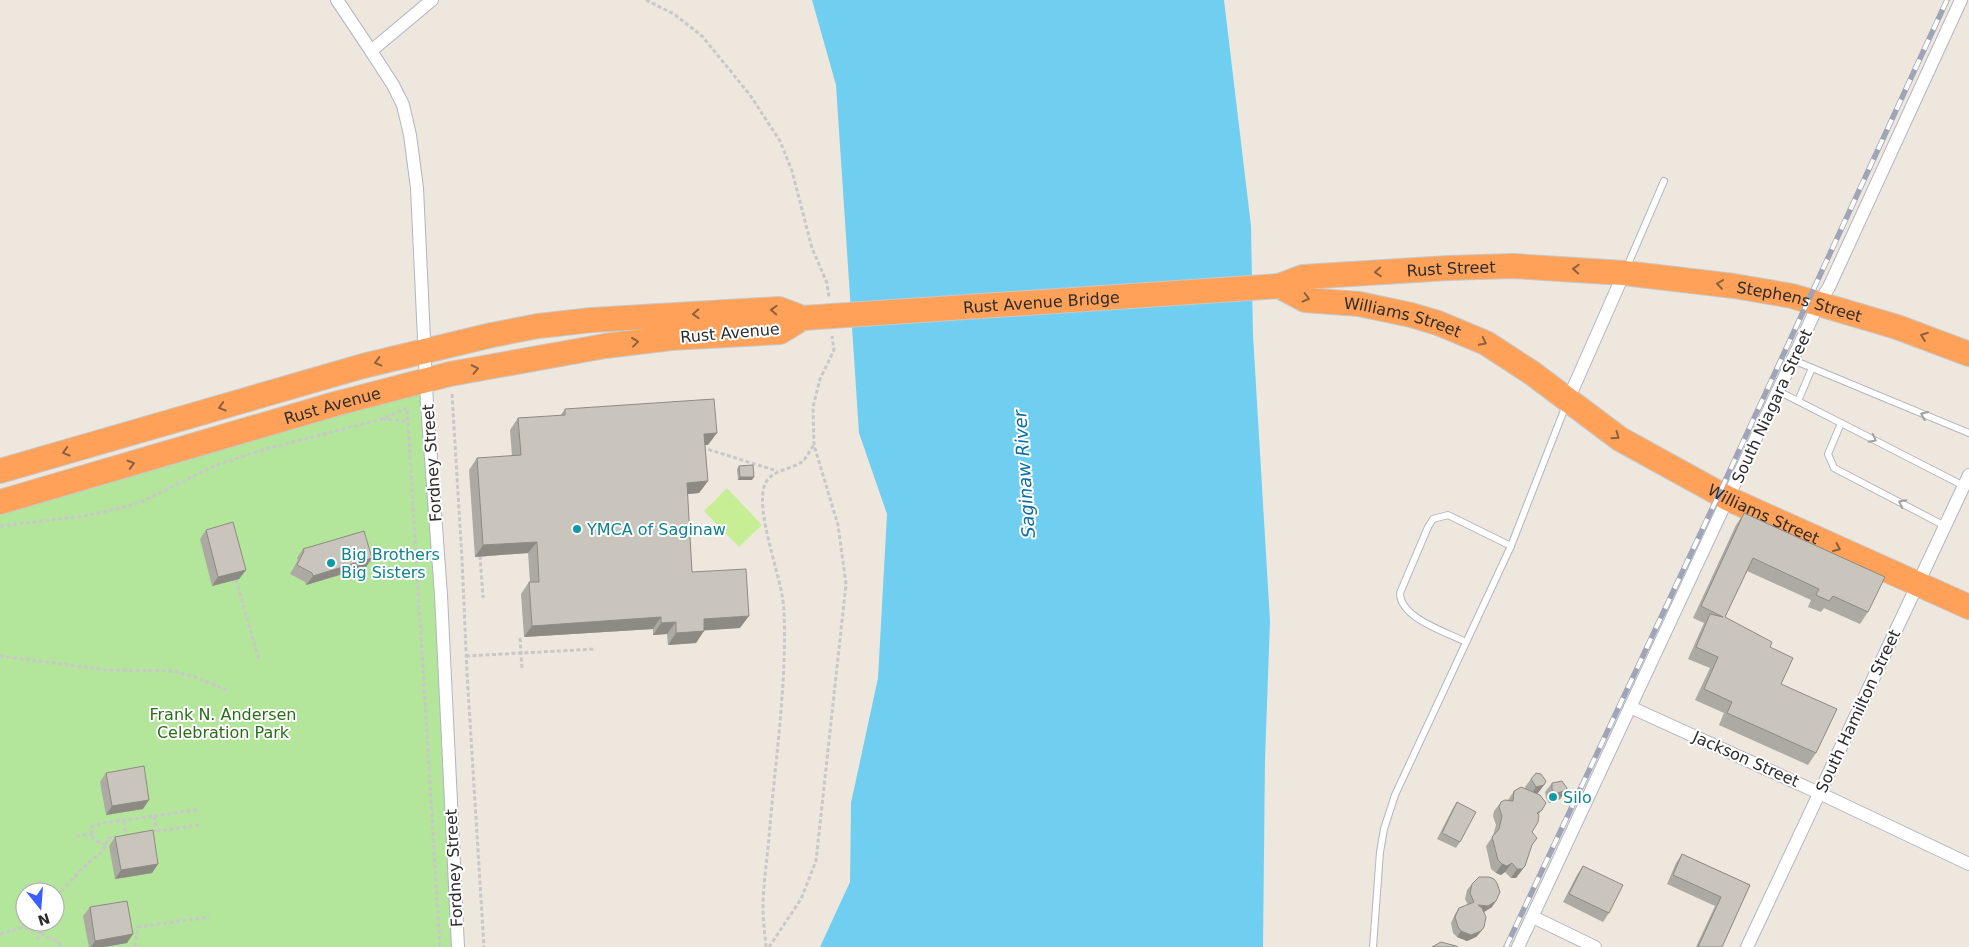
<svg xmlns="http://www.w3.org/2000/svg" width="1969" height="947" viewBox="0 0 1969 947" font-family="'DejaVu Sans',sans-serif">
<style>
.green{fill:#b3e59a;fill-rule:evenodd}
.pitch{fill:#c7ed95}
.water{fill:#70cef1}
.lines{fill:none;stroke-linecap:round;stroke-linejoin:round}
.lane-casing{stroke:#b2b5c0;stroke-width:8}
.street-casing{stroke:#b2b5c0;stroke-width:14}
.highway-casing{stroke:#c8c8c8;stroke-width:26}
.path{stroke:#c8c8c8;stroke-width:3;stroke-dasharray:4 2.5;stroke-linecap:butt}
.lane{stroke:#fff;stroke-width:6}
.street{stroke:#fff;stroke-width:12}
.highway{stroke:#ffa158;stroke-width:24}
.rail-casing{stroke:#a0a4b7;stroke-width:5.5}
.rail{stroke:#fff;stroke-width:4;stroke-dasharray:11;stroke-linecap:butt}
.highway-bridge-casing{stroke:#c8c8c8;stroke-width:26;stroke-linecap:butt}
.highway-bridge{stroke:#ffa158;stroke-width:24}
.wall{fill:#ada9a3}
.shaded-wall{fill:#8d8a84}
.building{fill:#c9c5bd;stroke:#8d8a84}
.oneway{stroke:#8b6140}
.oneway2{stroke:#a0a0a0}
.culture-dot{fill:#0f9aa8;stroke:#fff;stroke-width:2}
.labels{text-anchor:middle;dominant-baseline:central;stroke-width:4;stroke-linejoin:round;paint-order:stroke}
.street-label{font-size:16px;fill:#2c2c2c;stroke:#fff}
.culture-label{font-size:16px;fill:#0d838f;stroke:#fff;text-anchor:start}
.park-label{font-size:16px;fill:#2a6c19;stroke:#fff}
.water-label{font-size:18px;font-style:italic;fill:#0b6da1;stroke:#fff}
</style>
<rect width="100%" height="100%" fill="#eee7de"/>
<path class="green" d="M427 380 458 947H0V502ZM25 892H55V922H25Z"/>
<path class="pitch" d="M727 488 762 525 739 547 704 511Z"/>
<path class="water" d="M812 0H1224L1251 226 1253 335 1270 621 1265 759 1263 947H820L850 882 851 803 878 678 887 514 859 433 836 85Z"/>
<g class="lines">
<g class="lane-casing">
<g id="lane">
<path d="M1626 269 1664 181"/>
<path d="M1793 360 1969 433"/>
<path d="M1778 391 1841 423"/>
<path d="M1798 401 1812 368"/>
<path d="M1945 526 1834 468 1828 454 1841 423 1964 486"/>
<path d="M1466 642C1446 632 1400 618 1400 593L1428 527 1433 519 1448 515 1511 546"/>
<path d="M1373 947 1380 852 1384 829 1395 795 1511 546 1566 405"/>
</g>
</g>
<g class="street-casing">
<g id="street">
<path d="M337 0 371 51 393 85 403 105 410 135 417 188 427 404 441 595 458 947"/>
<path d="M371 51 432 0"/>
<path d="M1568 400 1624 273"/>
<path d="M1630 707 1819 793 1969 864"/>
<path d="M1533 917 1595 947"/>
<path d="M1518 947 1819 303 1829 287 1961 0"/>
<path d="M1747 947 1969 475"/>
</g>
</g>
<g class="highway-casing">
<g id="highway">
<path id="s1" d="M1279 286 1305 300 1359 304 1411 315 1438 323 1486 343 1532 373 1620 439 1729 499 1969 607"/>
<path id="s2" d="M1279 286 1303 277 1448 268 1513 266 1624 273 1734 286 1792 296 1897 327 1969 354"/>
<path d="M0 471 363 366 492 335 538 326 592 320 779 309 803 318"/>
<path id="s3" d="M0 502 335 404 450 374 605 346 671 338 780 332 803 318"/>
</g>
</g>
<g class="path">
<path d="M646 0 674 14 702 36 750 95 780 141 792 171 812 248 827 283 829 297"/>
<path d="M452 394 462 559 467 673 484 947"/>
<path d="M382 419 408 421"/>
<path d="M702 448 707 449 777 471"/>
<path d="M0 526 84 516 125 507 143 501 214 466 262 450 382 419 407 408 440 947"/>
<path d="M480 556 483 598"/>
<path d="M236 580 259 660"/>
<path d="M520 638 522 669"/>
<path d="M0 656 108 670 173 671 195 677 227 690"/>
<path d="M466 656 596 649"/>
<path d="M154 816 156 831"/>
<path d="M124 821 126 836"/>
<path d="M150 832 199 825"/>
<path d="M76 836 92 834"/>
<path d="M106 845 93 839 91 827 104 823 197 810"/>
<path d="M40 881 42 892"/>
<path d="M55 893 62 890 88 863 103 851 108 838 116 837"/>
<path d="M44 922 40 933 57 941 62 947"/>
<path d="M0 934 23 927 40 933 37 942"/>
<path d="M135 947 138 927 209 917"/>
<path d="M766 947C765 935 763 922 763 909 763 885 767 861 769 837 775 762 787 686 784 611 783 579 754 512 765 484 772 469 792 470 803 461 807 457 810 450 814 445"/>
<path d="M769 947 801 899 816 861 846 584 838 525 814 445 813 407 820 379 834 350 832 336"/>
</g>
<use href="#lane" class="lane"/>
<use href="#street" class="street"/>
<use href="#highway" class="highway"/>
<g class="rail-casing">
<path id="rail" d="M1506 947 1719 494 1947 0"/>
</g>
<use href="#rail" class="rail"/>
<g class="highway-bridge-casing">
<g id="highway-bridge">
<path id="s4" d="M803 318 1279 286"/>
</g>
</g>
<use href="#highway-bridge" class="highway-bridge"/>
</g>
<g class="wall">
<path d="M565 409 708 445H705L708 481 699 493 687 494 692 572 740 628 704 630 696 643 668 645 667 634 653 635V629L524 637 521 594 529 582H530L528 553 475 557 469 470 477 458 512 456 510 430 518 418 560 416Z"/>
<path d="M739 466 752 480H738L737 469Z"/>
<path d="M1744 513 1868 612 1860 624 1824 608 1821 612 1808 607 1811 600 1747 571 1725 617 1770 647 1781 684 1816 753 1808 765 1719 725 1724 713 1695 700 1710 668 1688 659 1704 623 1693 618 1736 525Z"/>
<path d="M206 530 246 570 239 579 212 586 200 539Z"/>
<path d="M303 549 372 558 366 567 306 585 305 582 290 574 298 560 297 558Z"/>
<path d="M106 773 143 809 106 815 100 782Z"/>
<path d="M1531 779 1544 785 1537 794 1542 810 1539 814 1532 832 1531 846 1525 866 1516 878H1511L1505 872 1501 875 1496 873 1491 869 1486 846 1493 836 1496 825 1493 816 1494 811 1501 802 1508 800 1514 791 1525 789V787Z"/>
<path d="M1552 783 1566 790 1560 799 1549 803 1546 798 1545 792Z"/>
<path d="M1457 802 1460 842 1456 848 1437 839 1453 808Z"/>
<path d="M115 837 158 864 152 873 115 879 109 846Z"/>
<path d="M1682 854 1750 885 1722 947H1696L1715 906 1667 884 1676 863Z"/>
<path d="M1583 866 1609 913 1603 922 1563 902 1577 875Z"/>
<path d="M1472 884 1492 907 1484 912V927L1480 933 1476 937 1467 941 1457 937 1453 933 1451 923 1455 914 1459 908 1468 905 1465 899 1467 890Z"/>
<path d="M90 907 127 943 104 947H89L83 916Z"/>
</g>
<g class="shaded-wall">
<path d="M717 433 708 445H696L704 434Z"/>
<path d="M740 477H754L752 480H738Z"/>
<path d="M708 481 699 493 679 495 687 483Z"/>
<path d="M537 542 528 553 475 557 483 545Z"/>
<path d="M372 558 366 567 306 585 313 576Z"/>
<path d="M246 570 239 579 212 586 218 577Z"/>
<path d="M749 616 740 628 696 631 704 619Z"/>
<path d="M661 617 653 629 524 637 532 626Z"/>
<path d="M676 622 667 634 653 635 661 623Z"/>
<path d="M704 631 696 643 668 645 676 633Z"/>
<path d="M1544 785 1538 793 1530 796 1536 787Z"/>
<path d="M1566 790 1560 799 1549 803 1555 794Z"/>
<path d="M149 800 143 809 106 815 112 806Z"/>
<path d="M1512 863 1505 872 1501 875 1496 873 1502 864Z"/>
<path d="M158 864 152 873 115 879 121 870Z"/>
<path d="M1525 866 1516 878H1511L1517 869Z"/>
<path d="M1496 901 1492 907 1484 912 1478 905Z"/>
<path d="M1484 927 1476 937 1467 941 1457 937 1461 931Z"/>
<path d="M133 934 127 943 104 947H91L95 941Z"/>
</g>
<g class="building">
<path d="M714 399 717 433 704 434 708 481 687 483 692 572 746 569 749 616 704 619V631L676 633V622L661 623V617L532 626 529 582H539L537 542 483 545 477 458 521 455 518 418 565 415V409Z"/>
<path d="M753 465 754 477H740L739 466Z"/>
<path d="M1744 513 1885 577 1868 612 1833 596 1829 601 1816 595 1819 589 1753 558 1725 617 1772 642 1770 647 1793 658 1781 684 1837 709 1816 753 1727 713 1732 702 1704 689 1718 657 1696 647 1710 614 1723 617 1701 606Z"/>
<path d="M233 522 246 570 218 577 206 530Z"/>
<path d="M364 531 372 558 313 576 312 573 297 565 304 551 303 549Z"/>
<path d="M144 766 149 800 112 806 106 773Z"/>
<path d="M1536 773 1541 774 1546 781 1544 785 1536 787 1531 779Z"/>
<path d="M1562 781 1567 788 1566 790 1555 794 1552 789V783Z"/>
<path d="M1521 787 1540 795 1546 803 1542 810 1537 813 1539 815 1538 822 1532 832 1537 838 1532 845 1525 866 1522 869H1517L1512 863 1507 866 1502 864 1498 860 1492 837 1499 829 1502 816 1499 807 1501 802 1505 800 1513 801 1514 791Z"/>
<path d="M1457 802 1476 812 1460 842 1442 833Z"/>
<path d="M153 830 158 864 121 870 115 837Z"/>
<path d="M1682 854 1750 885 1722 947H1698L1721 897 1673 875Z"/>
<path d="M1583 866 1623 885 1609 913 1569 894Z"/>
<path d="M1479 877H1489L1494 879 1497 883 1500 892 1496 901 1488 906 1478 905 1482 908 1486 917 1484 927 1481 931 1471 935 1461 931 1458 927 1455 917 1459 908 1474 902 1470 893 1472 884Z"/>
<path d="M127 901 133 934 95 941 90 907Z"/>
<path d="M1441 942 1456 946 1458 947H1432Z"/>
</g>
<defs><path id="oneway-chevron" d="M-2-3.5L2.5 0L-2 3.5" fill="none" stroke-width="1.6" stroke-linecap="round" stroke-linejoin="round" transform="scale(1.25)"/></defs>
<g class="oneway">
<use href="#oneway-chevron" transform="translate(1576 269) rotate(-177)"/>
<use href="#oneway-chevron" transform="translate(1378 272) rotate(176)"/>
<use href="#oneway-chevron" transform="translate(1720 284) rotate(-172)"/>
<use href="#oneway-chevron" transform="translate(1306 298) rotate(14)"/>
<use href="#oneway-chevron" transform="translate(774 310) rotate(-177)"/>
<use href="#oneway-chevron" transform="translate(696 314) rotate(177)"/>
<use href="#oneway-chevron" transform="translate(1924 336) rotate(-160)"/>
<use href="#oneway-chevron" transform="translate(635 342) rotate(-7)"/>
<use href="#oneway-chevron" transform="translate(1483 342) rotate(27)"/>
<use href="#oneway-chevron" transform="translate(378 362) rotate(166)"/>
<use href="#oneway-chevron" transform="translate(475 369) rotate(-12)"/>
<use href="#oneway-chevron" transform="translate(222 407) rotate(164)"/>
<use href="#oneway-chevron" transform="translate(1616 436) rotate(35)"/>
<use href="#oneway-chevron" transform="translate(66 452) rotate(164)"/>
<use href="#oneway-chevron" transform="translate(131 464) rotate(-16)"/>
<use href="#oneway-chevron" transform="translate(1837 548) rotate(24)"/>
</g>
<g class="oneway2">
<use href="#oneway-chevron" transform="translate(1924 415) rotate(-157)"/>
<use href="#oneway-chevron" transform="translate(1873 439) rotate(27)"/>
<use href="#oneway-chevron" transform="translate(1902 503) rotate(-153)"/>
</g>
<g class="culture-dot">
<circle cx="577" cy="529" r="5"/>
<circle cx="331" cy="563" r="5"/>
<circle cx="1553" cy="797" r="5"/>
</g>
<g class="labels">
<g class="street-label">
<text stroke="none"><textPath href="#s2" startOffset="174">Rust Street</textPath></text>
<text stroke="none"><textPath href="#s2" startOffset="525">Stephens Street</textPath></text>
<text stroke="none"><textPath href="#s4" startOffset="239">Rust Avenue Bridge</textPath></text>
<text stroke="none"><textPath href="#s1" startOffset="129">Williams Street</textPath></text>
<text transform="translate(730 333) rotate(-5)">Rust Avenue</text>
<text stroke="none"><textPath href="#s3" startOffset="346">Rust Avenue</textPath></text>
<text transform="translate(1772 406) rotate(-65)">South Niagara Street</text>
<text transform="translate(432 463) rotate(-94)">Fordney Street</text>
<text stroke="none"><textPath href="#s1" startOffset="544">Williams Street</textPath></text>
<text transform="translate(1858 711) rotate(-65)">South Hamilton Street</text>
<text transform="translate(1746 759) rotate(24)">Jackson Street</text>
<text transform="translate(454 868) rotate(-93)">Fordney Street</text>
</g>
<g class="culture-label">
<text x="587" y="529">YMCA of Saginaw</text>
<text x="341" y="554">Big Brothers<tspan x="341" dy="18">Big Sisters</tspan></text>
<text x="1563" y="797">Silo</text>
</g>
<g class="park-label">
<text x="223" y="714">Frank N. Andersen<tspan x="223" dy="18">Celebration Park</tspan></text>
</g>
<g class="water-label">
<text transform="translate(1024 474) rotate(-94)">Saginaw River</text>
</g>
</g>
<g transform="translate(40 907) rotate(163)"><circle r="24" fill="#ffffff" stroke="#ababab"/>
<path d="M0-4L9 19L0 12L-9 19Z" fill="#3b5ffe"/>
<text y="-8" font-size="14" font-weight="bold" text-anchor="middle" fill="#2c2c2c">N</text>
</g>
</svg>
